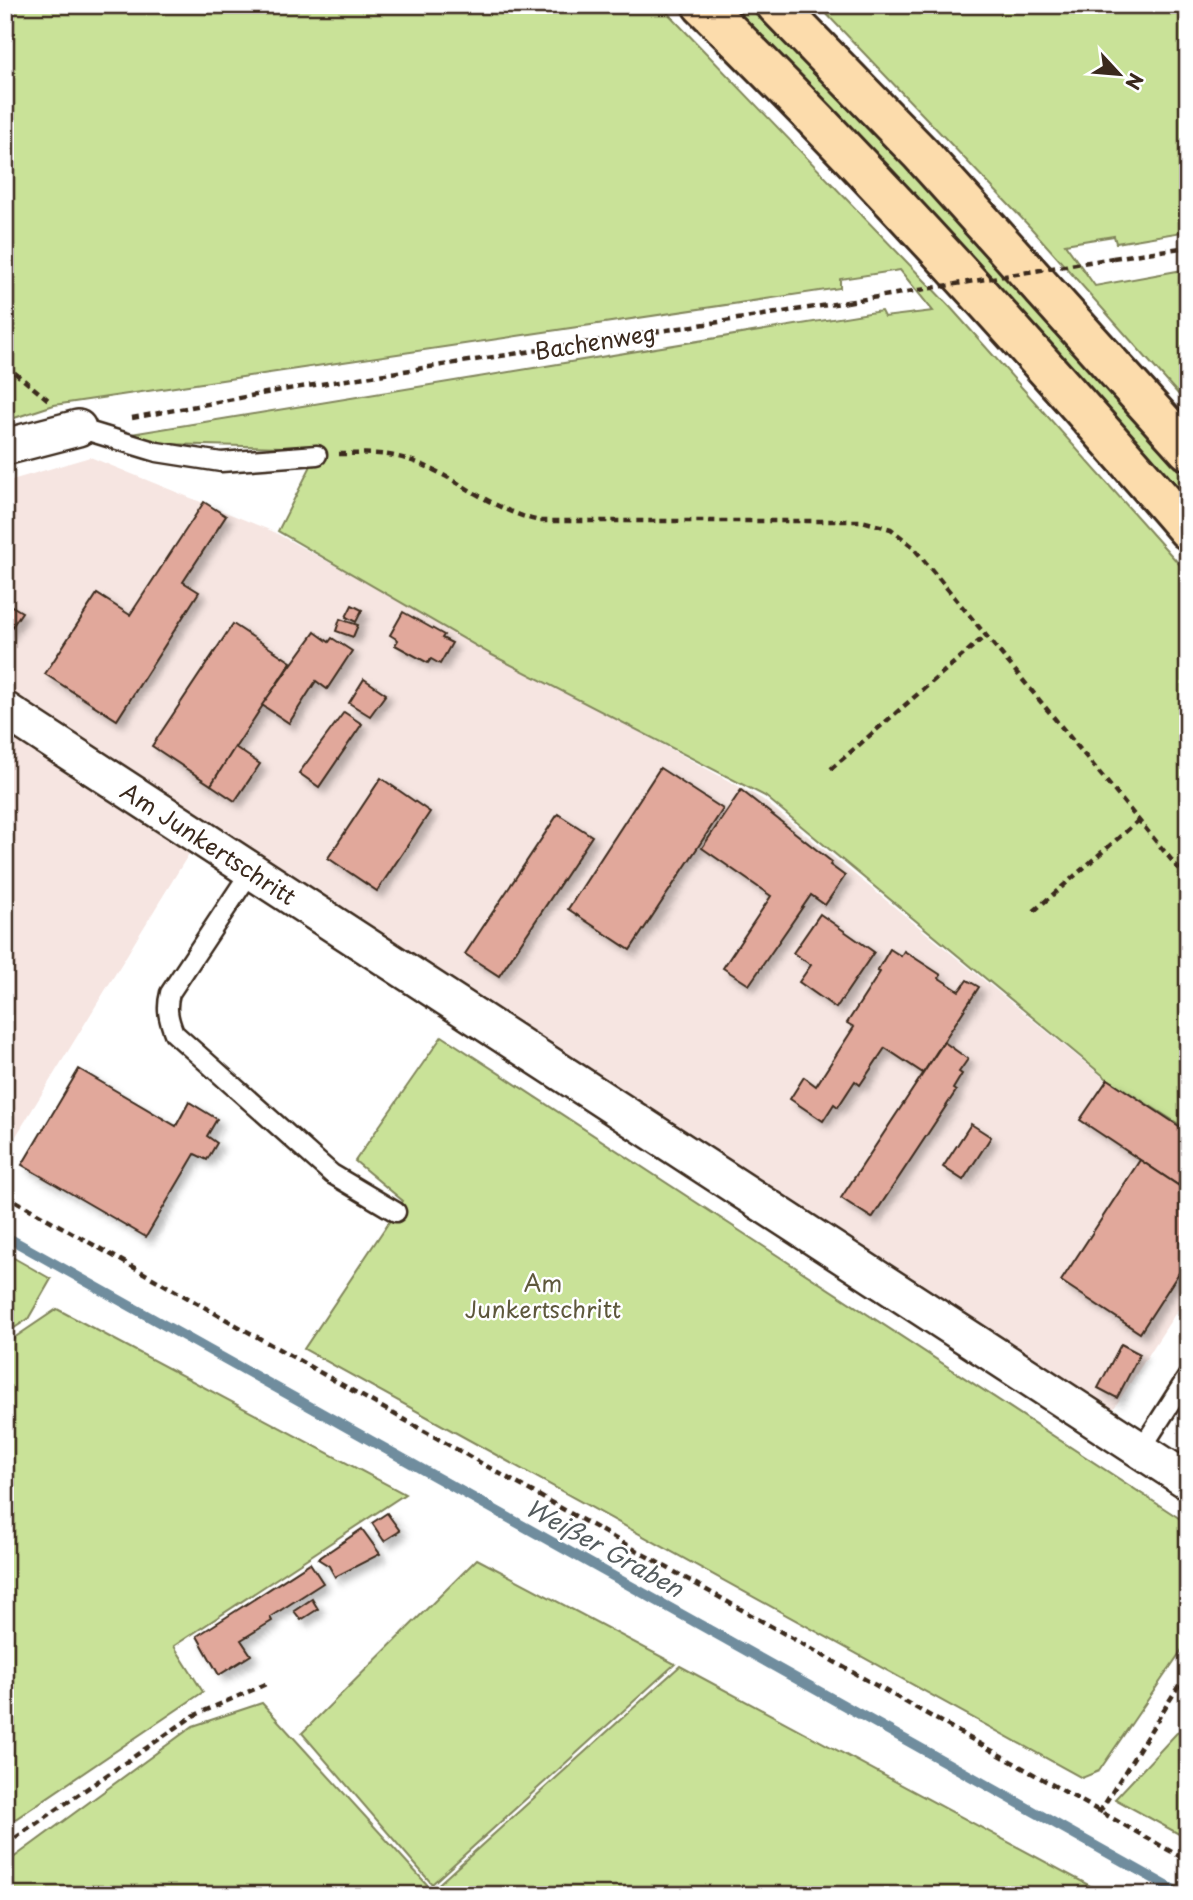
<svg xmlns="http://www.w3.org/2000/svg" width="1193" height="1900" viewBox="0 0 1193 1900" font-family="'Playpen Sans',sans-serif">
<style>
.built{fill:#f6e5e1}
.green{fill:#c9e298;stroke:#82865b;stroke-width:2}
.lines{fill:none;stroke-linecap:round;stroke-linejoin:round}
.stream{stroke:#6f8d9e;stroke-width:10}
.building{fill:#e1a89b;stroke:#3b2a1e;stroke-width:2;filter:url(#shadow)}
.service-casing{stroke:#3b2a1e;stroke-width:23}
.minor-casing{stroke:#3b2a1e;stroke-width:40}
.trunk-casing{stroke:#3b2a1e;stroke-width:44}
.path{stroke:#3b2a1e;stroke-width:4.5;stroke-dasharray:7 5;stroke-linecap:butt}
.service{stroke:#fff;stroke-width:18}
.minor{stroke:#fff;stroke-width:35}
.trunk{stroke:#fcdcac;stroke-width:38}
.path-bridge{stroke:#3b2a1e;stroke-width:4.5;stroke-dasharray:7 5;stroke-linecap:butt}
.labels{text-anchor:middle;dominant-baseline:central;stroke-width:5;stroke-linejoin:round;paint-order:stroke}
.street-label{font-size:23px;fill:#3b2a1e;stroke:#fff}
.park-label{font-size:23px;fill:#5e583c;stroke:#fff}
.water-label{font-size:24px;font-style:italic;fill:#555c5e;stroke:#fff}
</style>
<defs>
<filter id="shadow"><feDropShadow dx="6" dy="6" stdDeviation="3.5" flood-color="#0004"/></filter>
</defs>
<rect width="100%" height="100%" fill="#fff"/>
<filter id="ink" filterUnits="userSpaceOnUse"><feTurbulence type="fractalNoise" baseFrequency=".0143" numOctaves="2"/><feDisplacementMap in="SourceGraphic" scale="14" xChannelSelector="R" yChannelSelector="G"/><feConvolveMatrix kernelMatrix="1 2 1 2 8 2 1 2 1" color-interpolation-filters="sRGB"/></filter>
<g filter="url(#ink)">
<path class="built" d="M90 457 272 531 762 799 1105 1079 1188 1131V1294L1109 1416 209 821 5 1154V482Z"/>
<g class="green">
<path d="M5 5H660L951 308 1188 574V1130L1106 1078 765 796 492 655 278 531 320 448 163 444 143 441 131 434 881 311 884 317 933 311 900 270 840 279V288L54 405 5 421Z"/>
<path d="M728 5H747L945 208 1188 481V499L1016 307Z"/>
<path d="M818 5H860L869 10H889L913 5H1188V231L1116 243 1114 236 1065 244 1095 286 1188 269V405L1031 228Z"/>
<path d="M442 1036 1188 1524V1641L1099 1771 1082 1778 304 1349 403 1201 355 1161Z"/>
<path d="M5 1253 51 1279 28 1319 5 1334Z"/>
<path d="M57 1309 405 1494 174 1646 203 1692 5 1826V1344Z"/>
<path d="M477 1559 675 1664 432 1884 302 1733Z"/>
<path d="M680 1666 1107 1895H5V1864L193 1726 262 1703 432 1890Z"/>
<path d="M1188 1721V1839L1115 1799Z"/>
</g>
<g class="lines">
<path class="stream" d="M5 1236 1183 1895"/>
</g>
<g class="building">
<path d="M204 502 226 516 183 582 199 592 117 720 45 674 97 594 130 615Z"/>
<path d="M5 602 22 612 5 637Z"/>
<path d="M352 605 362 610 356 622 346 617Z"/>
<path d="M403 612 444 635 442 638 452 643 440 664 431 659 428 663 395 645 398 640 390 635Z"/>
<path d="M340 619 358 625 353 637 336 631Z"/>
<path d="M233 624 291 662 211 785 152 746Z"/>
<path d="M315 632 329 642 332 638 352 651 327 689 316 681 289 723 262 705Z"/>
<path d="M364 679 386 694 370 716 349 703Z"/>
<path d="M344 712 362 724 319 787 299 773Z"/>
<path d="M235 747 260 764 235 801 211 785Z"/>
<path d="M660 768 723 809 630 950 568 909Z"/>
<path d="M381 778 430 812 377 891 328 858Z"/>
<path d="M741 790 832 862 830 865 845 876 825 905 811 895 749 985 723 968 771 896 702 848Z"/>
<path d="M558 814 592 836 499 976 465 954Z"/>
<path d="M820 914 874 952 836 1008 799 982 811 965 793 953Z"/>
<path d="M890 949 901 956 904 951 941 975 939 978 959 991 967 980 979 987 923 1073 885 1048 860 1085 855 1081 838 1107 834 1104 823 1121 790 1099 804 1077 816 1086 854 1027 847 1023 880 972 877 971Z"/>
<path d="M944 1042 968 1059 959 1072 962 1074 953 1089 956 1091 872 1218 841 1198Z"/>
<path d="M79 1069 176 1126 189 1102 217 1119 207 1136 217 1143 207 1160 195 1154 146 1237 22 1165Z"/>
<path d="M1108 1079 1188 1132V1170L1178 1185 1080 1120Z"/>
<path d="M971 1124 991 1137 963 1180 943 1167Z"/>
<path d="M1140 1160 1188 1192V1259L1140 1333 1061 1281Z"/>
<path d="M1121 1344 1140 1354 1117 1398 1098 1388Z"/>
<path d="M387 1513 400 1531 384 1541 372 1523Z"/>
<path d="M362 1529 380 1554 335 1577 329 1566 318 1559Z"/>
<path d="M310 1563 323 1583 270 1617 272 1621 241 1640 251 1655 219 1675 197 1636Z"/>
<path d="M312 1599 318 1609 301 1620 294 1611Z"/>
</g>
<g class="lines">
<g class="service-casing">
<g id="service">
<path d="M78 428 157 452 221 462 317 455"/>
<path d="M251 871 170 993C166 1008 168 1018 174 1033L332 1174 396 1212"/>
<path d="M1140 1451 1188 1376"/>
</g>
</g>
<g class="minor-casing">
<g id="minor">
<path d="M5 447 78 428"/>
<path d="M5 710 1188 1481"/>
</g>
</g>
<g class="trunk-casing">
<g id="trunk">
<path d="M702 5C872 172 1032 350 1188 530"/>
<path d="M776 5 921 154 1188 450"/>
</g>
</g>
<g class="path">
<path d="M1113 258 1188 247"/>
<path d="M5 365 51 402"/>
<path d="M132 418 282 390 847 302"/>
<path d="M339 454C359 454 379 452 398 457 448 468 485 509 540 521H862L891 529 912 546 1188 880"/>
<path d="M831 769 985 636"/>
<path d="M1034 911 1138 821"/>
<path d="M5 1195 1188 1861"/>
<path d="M1099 1813 1188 1671"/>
<path d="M5 1845 193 1716 266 1684"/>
</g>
<use href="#service" class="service"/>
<use href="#minor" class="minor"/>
<use href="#trunk" class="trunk"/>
<path class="path-bridge" d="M847 302 1113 258"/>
</g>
</g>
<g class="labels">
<g class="street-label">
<text transform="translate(595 341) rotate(-9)">Bachenweg</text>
<text transform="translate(209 843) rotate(33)">Am Junkertschritt</text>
</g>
<g class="park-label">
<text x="543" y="1282">Am<tspan x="543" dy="26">Junkertschritt</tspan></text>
</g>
<g class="water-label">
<text transform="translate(605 1547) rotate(29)">Weißer Graben</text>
</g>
</g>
<rect width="1193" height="1900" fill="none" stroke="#fff" stroke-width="28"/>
<rect x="14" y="14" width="1165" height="1872" fill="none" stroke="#3b2a1e" stroke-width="2.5" filter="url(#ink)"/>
<g transform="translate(1119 74) rotate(116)" stroke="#ffffff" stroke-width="5" paint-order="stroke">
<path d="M0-5L12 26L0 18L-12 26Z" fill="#3b2a1e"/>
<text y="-10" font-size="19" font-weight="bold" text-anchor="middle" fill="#3b2a1e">N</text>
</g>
</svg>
